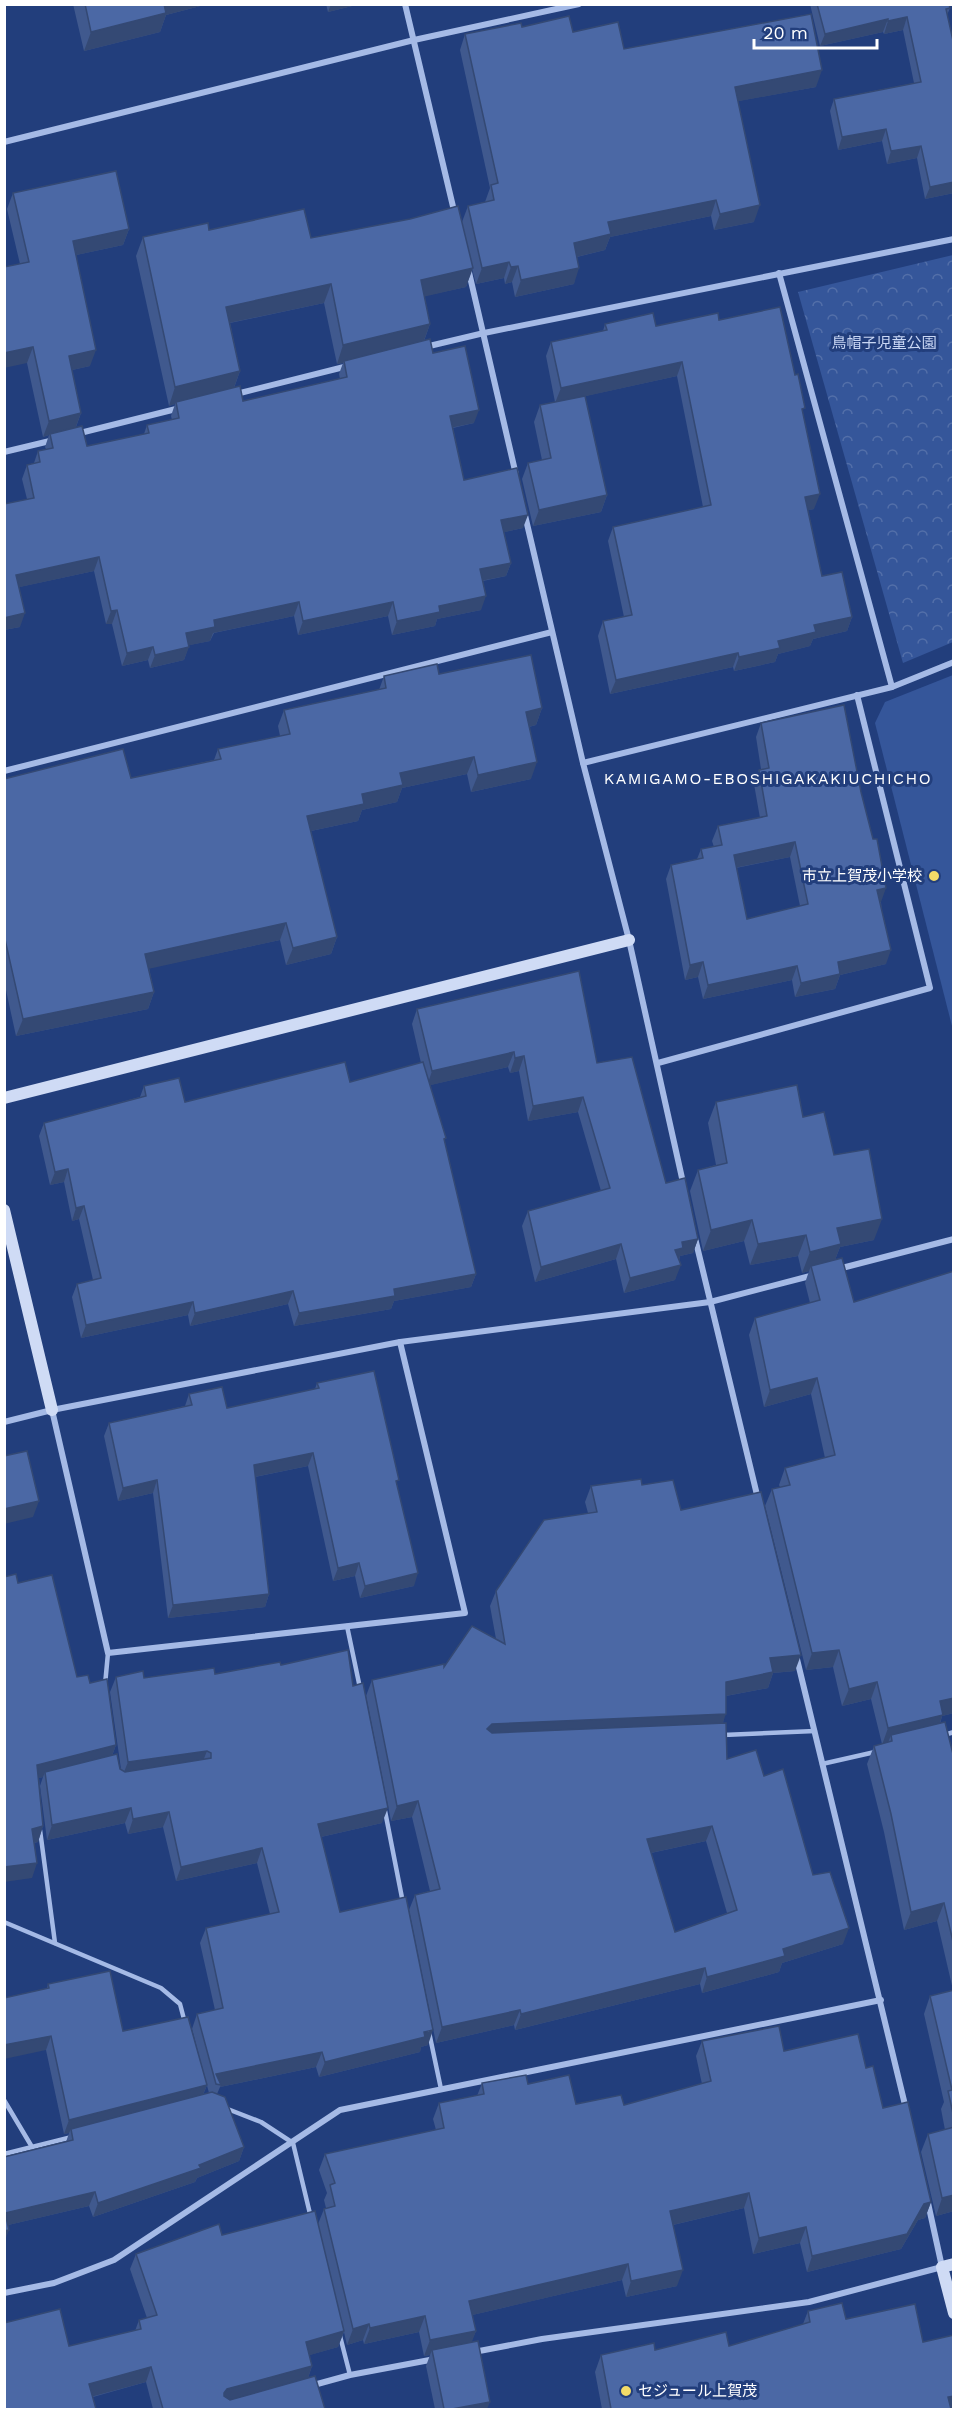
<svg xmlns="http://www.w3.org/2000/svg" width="958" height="2414" viewBox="0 0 958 2414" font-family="'Work Sans','Noto Sans JP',sans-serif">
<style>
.park{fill:url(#park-crowns)}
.garden{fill:#35569a}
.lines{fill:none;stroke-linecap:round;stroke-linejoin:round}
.lane{stroke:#a5bae6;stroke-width:4.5}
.street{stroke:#a5bae6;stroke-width:6}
.secondary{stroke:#cfdbf5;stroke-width:12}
.wall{fill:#40598e;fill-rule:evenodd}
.shaded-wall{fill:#344974}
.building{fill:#4b68a5;stroke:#344974;stroke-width:1.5;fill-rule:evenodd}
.poi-dot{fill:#f2db68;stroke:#223e7c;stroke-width:2}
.labels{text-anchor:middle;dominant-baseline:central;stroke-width:6;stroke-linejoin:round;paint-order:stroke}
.park-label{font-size:15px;fill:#c9d7f5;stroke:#223e7c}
.poi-label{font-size:15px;fill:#fff;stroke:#223e7c;text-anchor:end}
.neighbourhood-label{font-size:16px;letter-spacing:1.5px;fill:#fff;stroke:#223e7c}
</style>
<defs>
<pattern id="park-crowns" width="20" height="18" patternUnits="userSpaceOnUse" patternTransform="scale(1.5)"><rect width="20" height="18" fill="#35569a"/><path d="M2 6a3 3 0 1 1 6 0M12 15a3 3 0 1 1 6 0" fill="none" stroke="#536fa9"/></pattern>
</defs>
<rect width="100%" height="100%" fill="#223e7c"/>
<path class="park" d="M953 255V642L903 663 798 292Z"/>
<path class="garden" d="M953 675V1030L875 723 885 702Z"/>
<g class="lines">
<g class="lane">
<path d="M347 1626 360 1688"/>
<path d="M105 1685 108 1653"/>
<path d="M723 1735 815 1731"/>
<path d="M944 1735 954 1732"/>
<path d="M822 1764 875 1752"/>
<path d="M385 1811 403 1903"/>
<path d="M40 1830 55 1943"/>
<path d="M4 1922 161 1988 180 2004 185 2023"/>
<path d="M429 2032 441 2089"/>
<path d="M4 2100 32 2147"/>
<path d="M225 2108 261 2122 293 2143 311 2218"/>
<path d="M4 2154 72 2137"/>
<path d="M340 2336 350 2375"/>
</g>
<g class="street">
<path d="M405 4 455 215"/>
<path d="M4 142 414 40 579 4"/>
<path d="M468 268 516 475"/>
<path d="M779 273 892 687"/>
<path d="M425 347 484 333 954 239"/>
<path d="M236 394 348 366"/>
<path d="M76 434 180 408"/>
<path d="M4 452 54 440"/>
<path d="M524 511 583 763 629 940 684 1187"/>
<path d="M583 763 892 687 954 662"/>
<path d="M4 771 552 632"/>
<path d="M658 1063 930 988 857 695"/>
<path d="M695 1238 758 1499"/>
<path d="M838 1269 954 1239"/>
<path d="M52 1410 108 1653 465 1613 400 1342"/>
<path d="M4 1422 52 1410 400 1342 710 1302 814 1275"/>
<path d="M796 1655 906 2109"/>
<path d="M4 2293 54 2283 114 2260 340 2110 881 2000"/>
<path d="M474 2352 542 2339 809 2302 942 2267 928 2203"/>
<path d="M310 2386 350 2375 435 2359"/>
</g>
<g class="secondary">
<path d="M4 1098 629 940"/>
<path d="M4 1210 52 1410"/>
<path d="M954 2264 942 2267 954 2313"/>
</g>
</g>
<g class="wall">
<path d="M73 4H208L166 15 160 32 84 51Z"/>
<path d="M326 4H360L328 12Z"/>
<path d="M810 4H949L950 8 947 15 954 193 925 199 917 158 887 164 882 141 838 150 830 111 834 99 914 83 903 30 884 34 883 32 820 46Z"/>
<path d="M522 27 573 32 624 49 816 87 738 101 754 222 714 230 711 216 610 237 605 250 577 257 574 284 515 297 512 282 505 284 504 278 476 284 472 269 466 287 424 296 430 324 424 341 433 353 474 423 453 428 464 480 523 528 504 532 511 563 506 576 483 581 481 610 437 619 435 626 392 635 388 616 298 635 294 616 214 633 210 641 189 645 184 660 150 668 148 660 122 666 112 624H106L94 571 19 587 20 627 4 630 27 499 22 479 27 465 34 463 38 451 46 449 45 447 49 435 43 437 27 363 20 264 7 209 13 193 129 229 123 245 76 255 90 366 72 370 81 413 76 427 87 446 144 434 147 425 172 420 171 416 175 404 169 406 136 256 143 237 209 230 311 238 462 222 468 206 485 202 490 188 460 50 465 34ZM324 303 337 364 343 363 339 374 340 379 243 401 234 388 240 371 230 323Z"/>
<path d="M719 320 803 414 814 509 808 510 822 576 852 617 847 631 813 639 810 646 778 654 775 662 734 671 733 667 610 694 598 636 603 621 624 617 608 541 613 527 703 507 677 376 585 396 607 495 601 512 533 526 522 479 528 463 542 460 534 422 540 405 555 402 546 356 551 342 603 331 605 324 656 326Z"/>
<path d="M439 674 542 708 536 725 529 727 531 779 471 792 467 774 402 788 397 802 362 810 358 821 311 831 337 937 331 954 286 965 280 940 149 968 154 992 148 1009 16 1036 4 981V779L131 778 214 760 218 749 280 736 278 726 284 710 379 690 384 676Z"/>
<path d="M761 723 881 902 886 964 840 975 835 989 795 997 792 980 703 999 698 977 685 980 666 879 671 865 697 859 701 849 714 847 712 841 718 826 760 818 754 784 759 770 761 769 756 737ZM790 857 800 906 747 919 736 868Z"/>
<path d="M417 1009 597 1063 698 1239 693 1253 680 1256 675 1280 624 1293 616 1259 535 1282 522 1226 528 1211 601 1191 578 1112 528 1121 519 1071 510 1073 508 1067 430 1085 476 1274 471 1287 394 1301 391 1309 294 1326 288 1304 190 1326 188 1315 81 1338 72 1297 77 1284 93 1280 79 1219 72 1221 64 1182 50 1185 39 1136 44 1123 140 1097 144 1086 185 1102 350 1082 421 1063 412 1024Z"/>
<path d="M716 1102 803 1117 834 1155 874 1240 840 1247 835 1260 854 1302 954 1271V1713L942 1716 940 1724 954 1758V2211L936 2216 921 2152 928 2134 945 2130 941 2109 944 2102 924 2014 930 1996 953 1990 937 1921 904 1930 884 1832 867 1764 874 1746 882 1744 871 1699 842 1706 833 1667 806 1670 765 1506 772 1489 780 1487 779 1485 785 1468 825 1458 811 1394 764 1407 749 1335 755 1318 810 1303 805 1283 809 1271 802 1273 798 1256 750 1265 744 1241 703 1251 690 1191 698 1170 716 1165 708 1123Z"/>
<path d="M317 1383 397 1486 414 1586 360 1598 355 1576 333 1581 308 1466 255 1477 269 1594 265 1607 168 1618 153 1493 118 1501 104 1436 109 1423 185 1406 189 1394 227 1408 315 1389Z"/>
<path d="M642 1485 681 1510 795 1671 773 1673 768 1688 726 1696 723 1724 727 1759 764 1776 813 1875 843 1944 782 1963 779 1972 702 1993 700 1984 515 2030 514 2025 436 2043 409 1910 415 1895 430 1891 412 1817 391 1821 366 1696 372 1680 444 1667 496 1639 490 1606 496 1591 588 1513 585 1502 591 1486ZM706 1841 727 1913 675 1932 651 1853Z"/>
<path d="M18 1583 77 1677 90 1683 116 1745 112 1756 121 1769 110 1692 116 1677 144 1678 215 1674 281 1665 353 1686 382 1823 321 1837 340 1912 428 2045 421 2047 420 2052 319 2077 316 2067 220 2087 217 2094 244 2147 239 2161 197 2178 195 2182 93 2217 89 2206 8 2225 4 2243V2157L66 2142 69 2133 64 2134 46 2050 47 1988 48 1984 207 2085 203 2095 209 2093 192 2029 197 2014 215 2010 200 1943 206 1928 270 1914 257 1863 176 1881 163 1827 128 1834 125 1823 47 1840 40 1786 43 1777 39 1778 43 1826 38 1842 34 1843 32 1878Z"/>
<path d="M702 2041 784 2051 866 2068 883 2108 931 2202 925 2218 918 2220 901 2249 807 2272 800 2243 753 2254 744 2208 673 2225 677 2286 626 2297 622 2280 472 2315 476 2331 471 2342 487 2409H435L426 2366 430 2355 424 2356 419 2332 364 2344 363 2340 347 2345 344 2332 338 2347 309 2355 312 2366 308 2378 325 2409H153L146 2382 93 2397 69 2346 135 2331 139 2320 147 2318 130 2269 136 2254 222 2235 318 2224 324 2209 326 2208 324 2200 327 2193 319 2170 325 2154 436 2130 433 2119 439 2103 477 2096 482 2083 528 2084 576 2104 624 2105 702 2084 696 2056Z"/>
<path d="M808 2311 846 2319 923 2342 954 2409H602L595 2372 601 2355 655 2350 729 2346 803 2324Z"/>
</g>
<g class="shaded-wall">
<path d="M161 4H208L166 15 160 32 84 51 91 32Z"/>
<path d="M331 4H360L328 12Z"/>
<path d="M907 17 903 30 884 34 888 21Z"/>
<path d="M888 19 883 32 820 46 825 34Z"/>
<path d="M822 70 816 87 729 103 735 87Z"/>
<path d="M886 129 882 141 838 150 842 137Z"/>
<path d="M921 146 917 158 887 164 891 151Z"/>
<path d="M954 182V193L925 199 930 187Z"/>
<path d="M716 200 711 216 610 237 605 250 568 259 574 243 608 222Z"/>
<path d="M760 205 754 222 714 230 720 214Z"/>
<path d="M129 229 123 245 67 257 73 241Z"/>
<path d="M509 262 504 278 476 284 482 268Z"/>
<path d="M518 266 512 282 505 284 511 267Z"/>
<path d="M473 268 466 287 414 299 421 280Z"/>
<path d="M579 268 574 284 515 297 521 280Z"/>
<path d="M331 284 324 303 219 325 226 307Z"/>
<path d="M430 324 423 343 344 361 343 363 337 364 343 345Z"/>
<path d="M33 347 27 363 4 368V353Z"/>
<path d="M96 350 90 366 63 372 69 356Z"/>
<path d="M682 362 677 376 555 403 561 388Z"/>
<path d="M240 371 233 390 176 402 175 404 169 406 175 387Z"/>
<path d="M479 410 474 423 445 429 450 416Z"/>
<path d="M81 413 75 429 50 434 49 435 43 437 49 421Z"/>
<path d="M820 494 814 509 800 512 805 497Z"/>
<path d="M607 495 601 512 533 526 539 510Z"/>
<path d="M528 515 523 528 496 534 501 520Z"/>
<path d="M99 557 94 571 11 589 16 575Z"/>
<path d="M511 563 506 576 475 582 480 569Z"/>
<path d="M486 596 481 610 437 619 435 626 392 635 397 621 439 606Z"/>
<path d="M299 602 294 616 213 633 210 641 181 647 186 633 214 620Z"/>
<path d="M393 602 388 616 298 635 303 621Z"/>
<path d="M117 610 112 624H106L111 611Z"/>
<path d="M25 613 20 627 4 630V618Z"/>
<path d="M852 617 847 631 813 639 810 646 778 654 775 662 734 671 739 657 814 625Z"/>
<path d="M153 647 148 660 122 666 127 653Z"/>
<path d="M189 647 184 660 150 668 155 655Z"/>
<path d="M738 653 733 667 610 694 616 680Z"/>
<path d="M542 708 536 725 520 729 526 712Z"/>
<path d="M474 757 467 774 402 788 397 802 362 810 358 821 301 833 307 816 362 794 400 773Z"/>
<path d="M537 762 531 779 471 792 478 775Z"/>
<path d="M795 842 790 857 729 869 734 855Z"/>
<path d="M886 888 881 902 872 904 877 890Z"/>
<path d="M286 923 280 940 139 971 145 954Z"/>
<path d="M337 937 331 954 286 965 293 948Z"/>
<path d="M891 950 886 964 840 975 835 989 795 997 801 983 838 962Z"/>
<path d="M703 962 698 977 685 980 690 965Z"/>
<path d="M797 966 792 980 703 999 708 985Z"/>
<path d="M154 992 148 1009 16 1036 23 1019Z"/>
<path d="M514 1052 508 1067 427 1086 432 1071Z"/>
<path d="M524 1056 519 1071 510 1073 515 1058Z"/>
<path d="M583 1097 578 1112 528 1121 533 1106Z"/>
<path d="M68 1169 64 1182 50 1185 55 1172Z"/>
<path d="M84 1206 79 1219 72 1221 76 1208Z"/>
<path d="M882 1219 874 1240 840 1247 833 1265 811 1266 809 1271 802 1273 810 1252 837 1228Z"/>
<path d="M752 1220 744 1241 703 1251 711 1230Z"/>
<path d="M806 1235 798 1256 750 1265 758 1244Z"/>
<path d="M698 1239 693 1253 680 1256 678 1263 675 1250 682 1242Z"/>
<path d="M621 1244 616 1259 535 1282 541 1267Z"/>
<path d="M681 1265 675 1280 624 1293 630 1278Z"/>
<path d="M476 1274 471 1287 394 1301 391 1309 294 1326 299 1313 394 1289Z"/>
<path d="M293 1291 288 1304 190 1326 195 1313Z"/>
<path d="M193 1302 188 1315 81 1338 86 1325Z"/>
<path d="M817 1378 811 1394 764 1407 770 1390Z"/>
<path d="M313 1453 308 1466 249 1478 254 1465Z"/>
<path d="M157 1480 153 1493 118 1501 123 1488Z"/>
<path d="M39 1501 33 1517 4 1524V1509Z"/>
<path d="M359 1563 355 1576 333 1581 338 1568Z"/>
<path d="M418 1573 414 1586 360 1598 365 1586Z"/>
<path d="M269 1594 265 1607 168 1618 173 1605Z"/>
<path d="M839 1650 833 1667 806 1670 812 1653Z"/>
<path d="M801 1655 795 1671 773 1673 768 1688 720 1697 726 1682 770 1658Z"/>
<path d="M877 1682 871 1699 842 1706 849 1689Z"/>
<path d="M954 1698V1713L942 1716 937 1732 892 1741 891 1735 888 1743 882 1745 888 1728 940 1701Z"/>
<path d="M726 1714 720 1730 486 1740 487 1729 492 1724Z"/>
<path d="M116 1745 110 1761 45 1772 43 1777 32 1780 37 1765Z"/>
<path d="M207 1751 201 1766 122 1777 128 1762Z"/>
<path d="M418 1801 412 1817 391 1821 397 1806Z"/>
<path d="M131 1808 125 1823 47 1840 52 1825Z"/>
<path d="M388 1808 382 1823 312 1839 318 1824Z"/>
<path d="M169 1812 163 1827 128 1834 133 1819Z"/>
<path d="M43 1826 38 1842 27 1844 32 1829Z"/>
<path d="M712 1826 706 1841 641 1855 647 1839Z"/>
<path d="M262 1848 257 1863 176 1881 181 1867Z"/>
<path d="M37 1863 32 1878 4 1882V1867Z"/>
<path d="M944 1903 937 1921 904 1930 911 1912Z"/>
<path d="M849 1928 843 1944 782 1963 779 1972 702 1993 707 1977 783 1949Z"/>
<path d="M705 1968 700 1984 515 2030 521 2014Z"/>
<path d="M520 2010 514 2025 436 2043 442 2027Z"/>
<path d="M433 2030 428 2045 421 2047 420 2052 319 2077 325 2062Z"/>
<path d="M51 2036 46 2050 4 2059V2045Z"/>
<path d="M322 2052 316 2067 220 2087 221 2085 216 2074Z"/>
<path d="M207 2085 201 2099 71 2129 69 2133 64 2134 69 2120Z"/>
<path d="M244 2147 239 2161 197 2178 195 2182 93 2217 98 2203Z"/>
<path d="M95 2192 89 2206 4 2226 5 2213Z"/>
<path d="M749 2193 744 2208 664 2227 670 2211Z"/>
<path d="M954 2195V2211L936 2216 942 2198Z"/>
<path d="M931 2202 925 2218 918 2220 901 2249 807 2272 812 2256 924 2204Z"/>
<path d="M806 2227 800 2243 753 2254 759 2238Z"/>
<path d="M9 2230 4 2243V2231Z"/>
<path d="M628 2264 622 2280 464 2317 469 2301Z"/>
<path d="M683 2270 677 2286 626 2297 631 2281Z"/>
<path d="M425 2316 419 2332 364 2344 370 2328Z"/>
<path d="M369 2324 363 2340 347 2345 353 2329Z"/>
<path d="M344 2331 338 2347 300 2358 306 2342Z"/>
<path d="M476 2331 470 2347 432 2350 430 2355 424 2356 430 2340Z"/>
<path d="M312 2366 307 2381 222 2405 224 2393 227 2389Z"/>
<path d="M151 2367 146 2382 83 2399 89 2384Z"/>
<path d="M954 2396V2409H944L948 2397Z"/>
<path d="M490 2402 487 2409H452Z"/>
</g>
<g class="building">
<path d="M85 4H164L166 13 91 32Z"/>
<path d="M817 4H949L950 8 946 9 954 45V182L930 187 921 146 891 151 886 129 842 137 834 99 921 82 907 17 888 21V19L825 34Z"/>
<path d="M811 14 822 70 735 87 760 205 720 214 716 200 608 222 611 234 574 243 579 268 521 280 518 266 511 267 509 262 482 268 468 206 494 200 491 185 498 183 465 34 521 23 522 27 569 16 573 32 618 22 624 49Z"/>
<path d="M116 171 129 229 73 241 96 350 69 356 81 413 49 421 33 347 4 353V267L29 262 13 193Z"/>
<path d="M458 206 473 268 421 280 430 324 343 345 331 284 226 307 240 371 175 387 143 237 208 223 209 230 304 209 311 238 410 219Z"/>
<path d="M780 307 795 375 798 374 805 408 802 409 820 494 805 497 822 576 842 572 852 617 814 625 816 632 778 641 780 648 739 657 738 653 616 680 603 621 632 615 613 527 711 505 682 362 561 388 551 342 607 330 605 324 653 313 656 326 718 313 719 320Z"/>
<path d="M430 339 433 353 465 346 479 410 450 416 464 480 517 468 528 515 501 520 511 563 480 569 486 596 439 606 440 612 397 621 393 602 303 621 299 602 214 620 215 627 186 633 189 647 155 655 153 647 127 653 117 610 111 611 99 557 16 575 25 613 4 618V504L34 498 27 465 40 462 38 451 53 448 50 434 82 426 87 446 149 433 147 425 179 418 176 402 240 386 243 401 347 377 344 361Z"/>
<path d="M585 396 607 495 539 510 528 463 551 458 540 405Z"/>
<path d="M531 655 542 708 526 712 537 762 478 775 474 757 400 773 403 785 362 794 364 804 307 816 337 937 293 948 286 923 145 954 154 992 23 1019 4 935V779L123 749 131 778 221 759 218 749 290 734 284 710 386 688 384 676 437 664 439 674Z"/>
<path d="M844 705 861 792 873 839H877L886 888 877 890 891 950 838 962 840 974 801 983 797 966 708 985 703 962 690 965 671 865 703 858 701 849 722 845 718 826 767 816 759 770 769 768 761 723ZM795 842 808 904 747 919 734 855Z"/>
<path d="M579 971 597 1063 632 1057 666 1183 685 1178 698 1239 682 1242 683 1248 675 1250 681 1265 630 1278 621 1244 541 1267 528 1211 610 1188 583 1097 533 1106 524 1056 515 1058 514 1052 432 1071 417 1009Z"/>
<path d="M345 1062 350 1082 423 1062 446 1138 444 1139 476 1274 394 1289 395 1296 299 1313 293 1291 195 1313 193 1302 86 1325 77 1284 101 1278 84 1206 76 1208 68 1169 55 1172 44 1123 146 1096 144 1086 179 1078 185 1102Z"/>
<path d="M797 1085 803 1117 824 1112 834 1155 869 1149 882 1219 837 1228 841 1244 810 1252 806 1235 758 1244 752 1220 711 1230 698 1170 727 1163 716 1102Z"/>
<path d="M842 1258 854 1302 954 1271V1698L940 1701 943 1715 888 1728 877 1682 849 1689 839 1650 812 1653 772 1489 790 1485 785 1468 835 1455 817 1378 770 1390 755 1318 820 1300 811 1266Z"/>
<path d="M374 1371 399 1480 396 1481 418 1573 365 1586 359 1563 338 1568 313 1453 254 1465 269 1594 173 1605 157 1480 123 1488 109 1423 192 1405 189 1394 222 1387 227 1408 319 1388 317 1383Z"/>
<path d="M27 1451 39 1501 4 1509V1456Z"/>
<path d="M641 1479 642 1485 673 1480 681 1510 761 1492 801 1655 770 1658 773 1672 726 1682V1714L492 1724 487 1729 492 1733 726 1723 727 1759 756 1750 764 1776 783 1769 813 1875 830 1872 849 1928 783 1949 785 1956 707 1977 705 1968 521 2014 520 2010 442 2027 415 1895 440 1889 418 1801 397 1806 372 1680 444 1664V1667L472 1626 505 1644 496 1591 544 1520 597 1512 591 1486ZM712 1826 737 1910 675 1932 647 1839Z"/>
<path d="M16 1574 18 1583 52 1575 77 1677 88 1675 90 1683 107 1679 116 1745 37 1765 43 1826 32 1829 37 1863 4 1867V1577Z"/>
<path d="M348 1650 353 1686 363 1683 388 1808 318 1824 340 1912 406 1897 433 2030 424 2032 425 2037 325 2062 322 2052 216 2074 221 2085 216 2084 197 2014 223 2008 206 1928 279 1912 262 1848 181 1867 169 1812 133 1819 131 1808 52 1825 45 1772 117 1754 120 1769 125 1772 211 1758V1753L207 1751 128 1762 116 1677 143 1671 144 1678 214 1668 215 1674 280 1662 281 1665Z"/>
<path d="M945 1722 954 1758V1946L944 1903 911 1912 891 1814 874 1746 892 1741 891 1735Z"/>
<path d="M110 1971 123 2031 188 2017 207 2085 69 2120 51 2036 4 2045V1998L49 1988 48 1984Z"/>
<path d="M954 1990V2118L948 2091 952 2090 930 1996Z"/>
<path d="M779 2026 784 2051 858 2034 866 2068 873 2066 883 2108 908 2102 931 2202 924 2204 907 2234 812 2256 806 2227 759 2238 749 2193 670 2211 683 2270 631 2281 628 2264 469 2301 476 2331 430 2340 425 2316 370 2328 369 2324 353 2329 324 2209 335 2206 330 2185 335 2183 325 2154 444 2128 439 2103 484 2094 482 2083 526 2075 528 2084 569 2075 576 2104 621 2095 624 2105 711 2081 702 2041Z"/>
<path d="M212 2092 225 2097 244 2147 199 2165 201 2168 98 2203 95 2192 5 2213 9 2230 4 2231V2157L73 2140 71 2129Z"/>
<path d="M954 2127V2195L942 2198 928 2134Z"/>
<path d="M315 2211 344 2331 306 2342 312 2366 227 2389 224 2393V2396L230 2400 315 2376 325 2409H163L151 2367 89 2384 96 2409H4V2323L60 2309 69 2346 141 2329 139 2320 157 2315 136 2254 219 2224 222 2235Z"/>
<path d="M842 2303 846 2319 915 2304 923 2342 954 2335V2396L948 2397 951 2409H611L601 2355 654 2343 655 2350 726 2332 729 2346 810 2322 808 2311Z"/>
<path d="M478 2341 490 2402 452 2409H444L432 2350Z"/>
</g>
<g class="poi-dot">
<circle cx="934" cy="876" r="6"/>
<circle cx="626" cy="2391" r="6"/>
</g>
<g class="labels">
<g class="park-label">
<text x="884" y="343">鳥帽子児童公園</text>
</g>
<g class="poi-label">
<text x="922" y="876">市立上賀茂小学校</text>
<text x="638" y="2391" text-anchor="start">セジュール上賀茂</text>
</g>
<g class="neighbourhood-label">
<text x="768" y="778">KAMIGAMO-EBOSHIGAKAKIUCHICHO</text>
</g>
</g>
<rect width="958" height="2414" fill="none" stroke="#ffffff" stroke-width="12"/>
<path d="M754 39v9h123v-9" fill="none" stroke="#ffffff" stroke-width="3"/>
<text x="763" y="39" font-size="18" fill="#ffffff" stroke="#223e7c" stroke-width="4.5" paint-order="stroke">20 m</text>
</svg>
